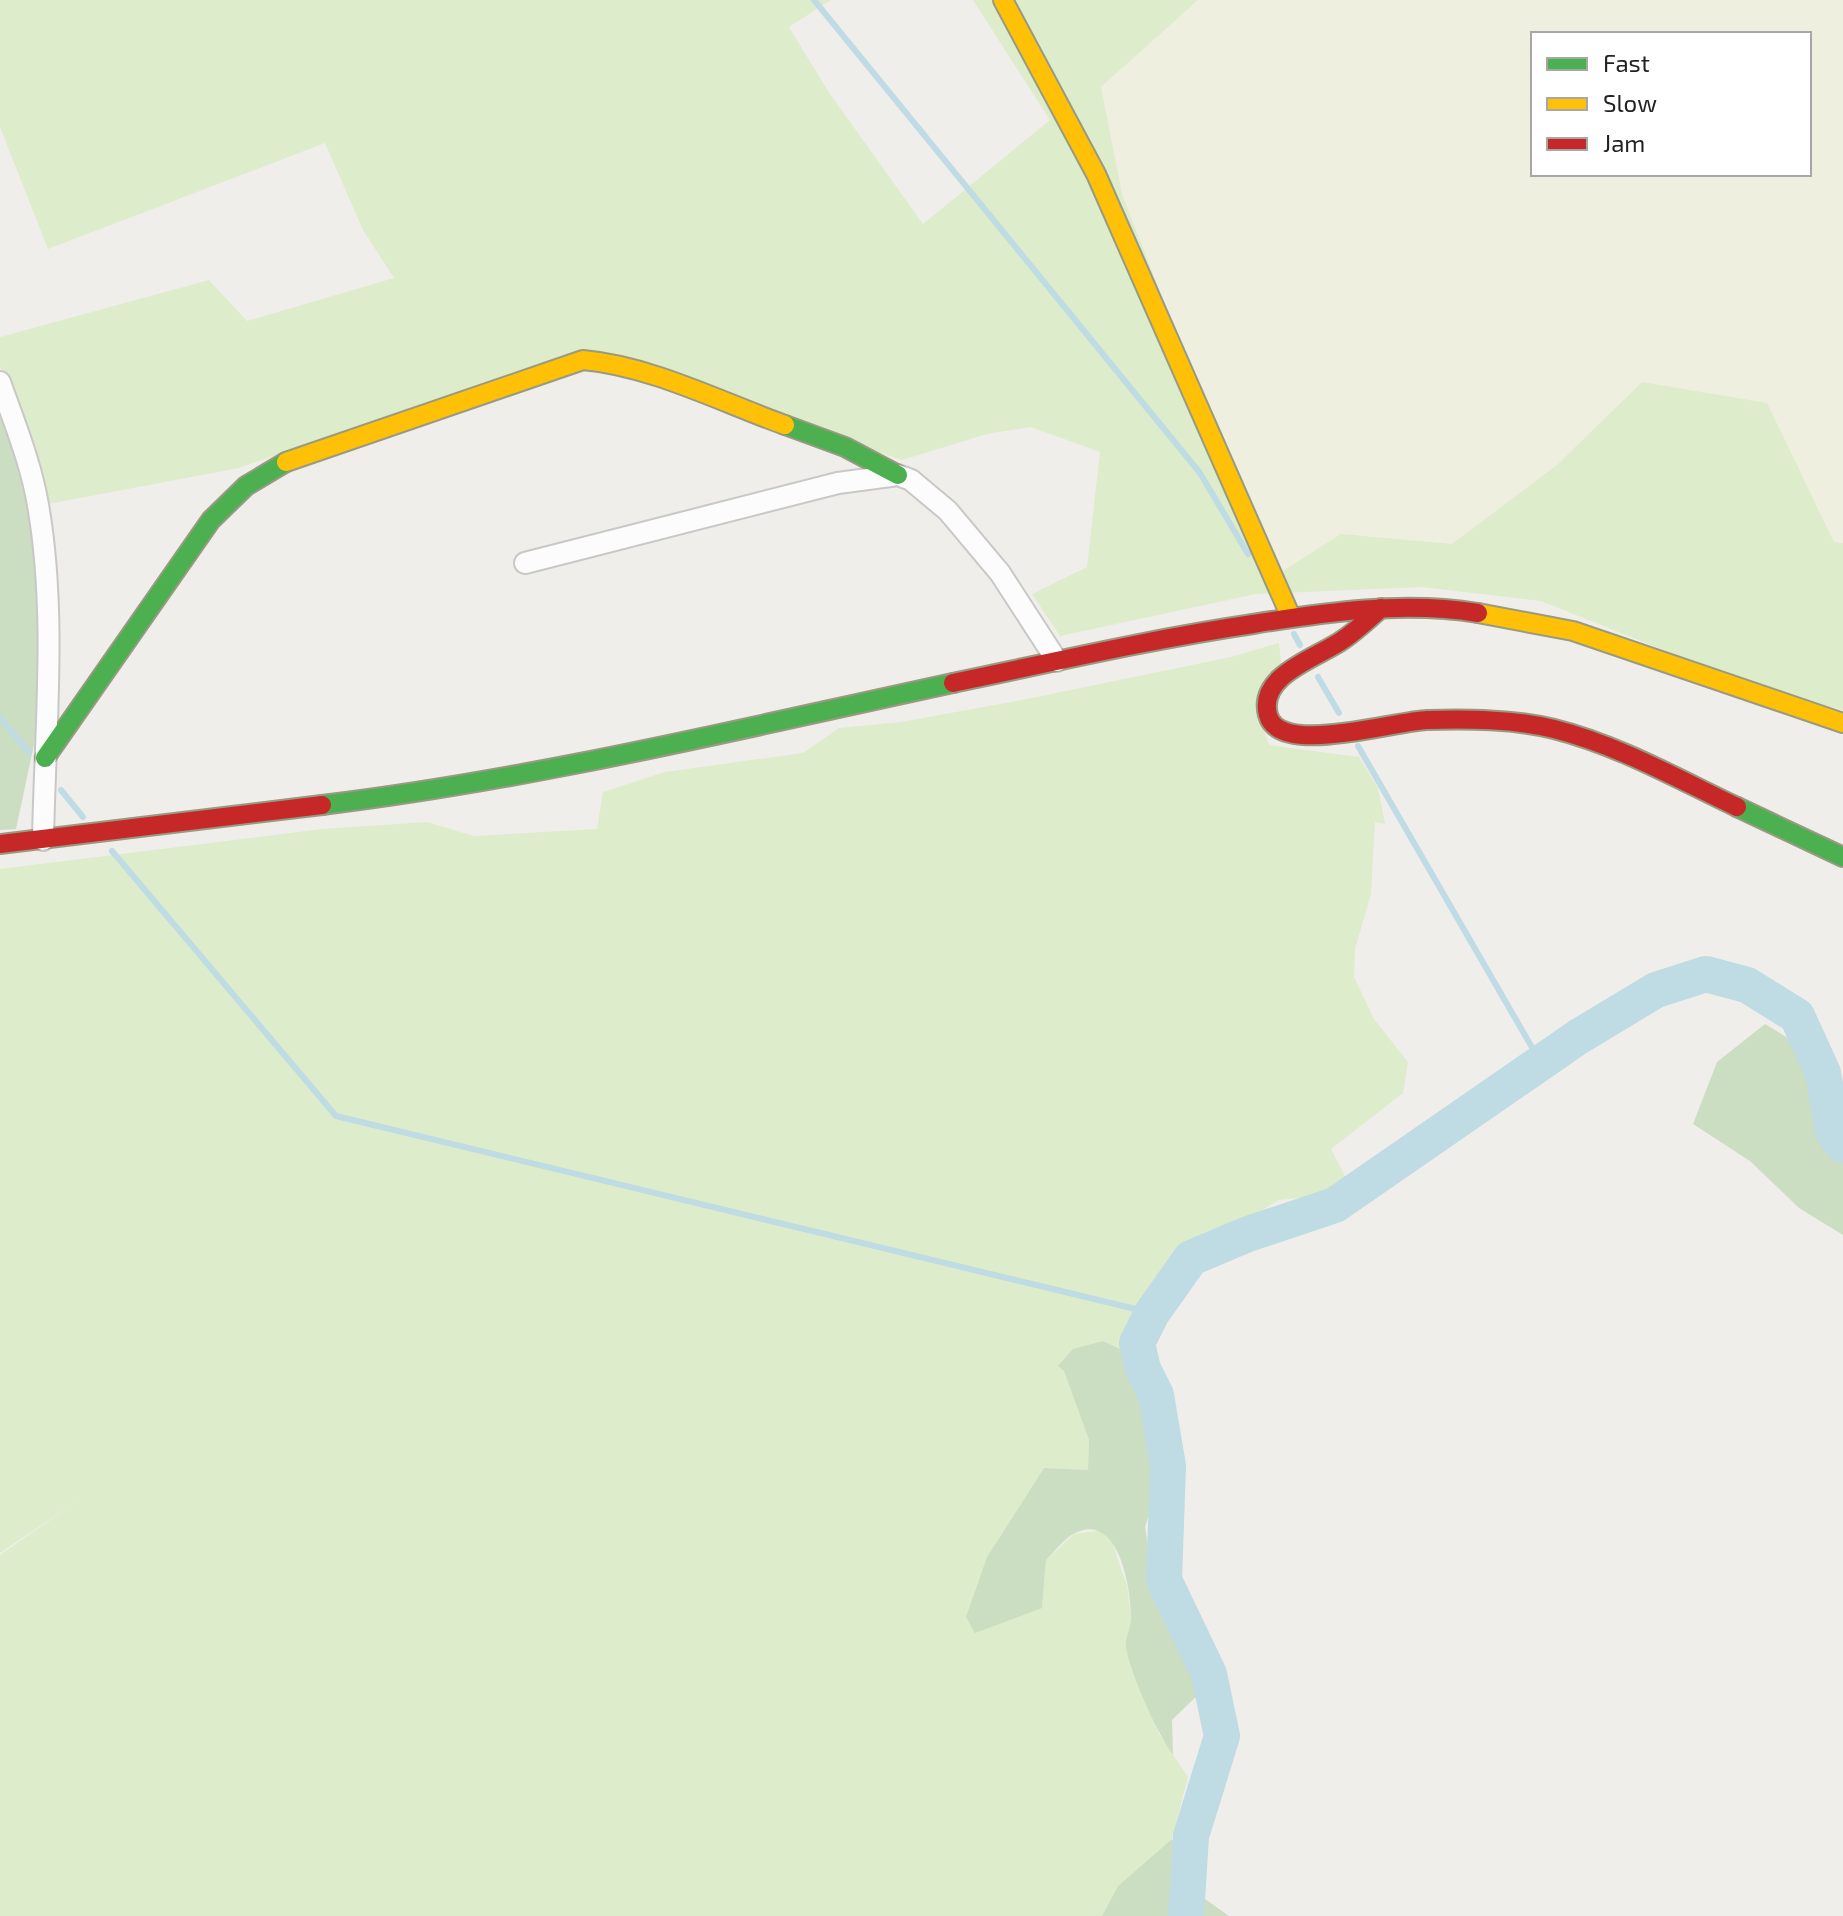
<svg xmlns="http://www.w3.org/2000/svg" width="1843" height="1916" viewBox="0 0 1843 1916" font-family="'Exo 2',sans-serif">
<style>
.farmland{fill:#efefdf;fill-rule:evenodd}
.grass{fill:#ddeccb}
.forest{fill:#cbdec1}
.lines{fill:none;stroke-linecap:round;stroke-linejoin:round}
.stream{stroke:#bfdbe3;stroke-width:6}
.river{stroke:#bfdbe3;stroke-width:36}
.street-casing{stroke:#c9c8c7;stroke-width:24}
.fast-casing{stroke:#999a82;stroke-width:22}
.slow-casing{stroke:#999a82;stroke-width:22}
.jam-casing{stroke:#999a82;stroke-width:22}
.street{stroke:#fdfcfc;stroke-width:20}
.fast{stroke:#4caf50;stroke-width:18}
.slow{stroke:#ffc107;stroke-width:18}
.jam{stroke:#c62828;stroke-width:18}
</style>
<rect width="100%" height="100%" fill="#f0eeeb"/>
<path class="farmland" d="M1198 0H1843V543L1834 542 1810 498 1642 382 1558 464 1452 544 1341 534 1277 574 1122 194 1101 87ZM1533 34H1809V174H1533Z"/>
<g class="grass">
<path d="M0 0H831L789 27 828 91 923 224 1050 120 973 0H1198L1101 87 1122 194 1189 366 1278 574 1341 534 1452 544 1558 464 1642 382 1767 403 1834 542 1843 543V710L1761 689 1541 601 1422 587 1256 594 1060 636 1032 594 1087 567 1100 452 1031 427 987 434 902 460 592 355 442 397 239 468 48 504 0 366V337L209 280 247 321 394 278 363 230 325 143 48 249 0 127Z"/>
<path d="M1279 643 1282 670 1260 718 1269 745 1359 757 1378 788 1385 824 1375 822 1371 894 1355 949 1354 977 1374 1019 1408 1062 1403 1093 1331 1149 1346 1178 1327 1195 1279 1200 1241 1223 1181 1249 1166 1264 1160 1284 1126 1335 1124 1351 1103 1341 1059 1366 1064 1370 1089 1440 1088 1470 1044 1468 987 1557 1042 1608 1046 1560 1074 1534 1102 1530 1110 1536 1127 1586 1131 1618 1126 1646 1159 1734 1188 1777 1172 1839 1118 1886 1102 1916H0V1555L80 1499 0 1553V869L322 829 427 822 474 836 597 829 603 792 665 772 803 753 839 728 901 722 1022 700 1231 657Z"/>
</g>
<g class="forest">
<path d="M0 407 34 506 42 707 16 829 0 830Z"/>
<path d="M1765 1024 1793 1041 1825 1106 1843 1117V1235L1799 1208 1750 1161 1693 1124 1717 1062Z"/>
<path d="M1103 1341 1124 1351 1145 1393 1159 1483 1145 1527 1155 1589 1207 1686 1172 1720 1173 1755C1156 1731 1132 1677 1126 1648 1125 1638 1131 1627 1131 1617 1131 1587 1118 1509 1073 1534 1063 1540 1054 1552 1046 1560L1042 1608 975 1633 966 1617 987 1557 1044 1468 1088 1470 1089 1440 1064 1371 1058 1366 1073 1349Z"/>
<path d="M1172 1839 1188 1887 1229 1916H1102L1118 1886Z"/>
</g>
<g class="lines">
<g class="stream">
<path d="M814 0 1200 473 1248 554"/>
<path d="M1294 634 1300 645"/>
<path d="M1318 677 1339 713"/>
<path d="M0 718 29 752"/>
<path d="M1358 746 1541 1063"/>
<path d="M61 790 83 817"/>
<path d="M112 851 336 1116 1152 1313"/>
</g>
<path class="river" d="M1186 1916 1191 1836 1222 1736 1209 1674 1164 1580 1168 1466 1156 1395 1143 1369 1137 1343 1152 1313 1191 1258 1248 1234 1335 1205 1578 1037 1656 990 1706 974 1747 985 1797 1016 1823 1073 1833 1132 1843 1145"/>
<g class="street-casing">
<g id="street">
<path d="M0 382C14 422 31 463 38 505 57 613 45 730 43 840"/>
<path d="M525 563 838 483 898 475 911 480 948 511 1000 573 1057 661"/>
</g>
</g>
<g class="fast-casing">
<g id="fast">
<path d="M785 425 845 447 898 475"/>
<path d="M45 758 211 520 246 486 286 462"/>
<path d="M322 805C535 779 744 728 953 683"/>
<path d="M1737 807 1843 857"/>
</g>
</g>
<g class="slow-casing">
<g id="slow">
<path d="M1003 0 1096 174 1290 615"/>
<path d="M286 462 583 360C651 366 721 402 785 425"/>
<path d="M1478 613 1573 631 1843 723"/>
</g>
</g>
<g class="jam-casing">
<g id="jam">
<path d="M1381 608C1369 619 1357 630 1344 639 1320 657 1257 674 1268 715 1279 757 1394 721 1427 720 1468 719 1513 719 1554 729 1618 745 1678 779 1737 807"/>
<path d="M953 683C1053 662 1152 639 1253 624 1327 612 1403 601 1478 613"/>
<path d="M0 844 322 805"/>
</g>
</g>
<use href="#street" class="street"/>
<use href="#fast" class="fast"/>
<use href="#slow" class="slow"/>
<use href="#jam" class="jam"/>
</g>
<rect x="1531" y="32" width="280" height="144" fill="#ffffff" stroke="#a7a7a7" stroke-width="2"/>
<rect x="1547" y="58" width="40" height="12" fill="#4caf50" stroke="#a7a7a7" stroke-width="2"/>
<text x="1603" y="72" font-size="24" fill="#222222">Fast</text>
<rect x="1547" y="98" width="40" height="12" fill="#ffc107" stroke="#a7a7a7" stroke-width="2"/>
<text x="1603" y="112" font-size="24" fill="#222222">Slow</text>
<rect x="1547" y="138" width="40" height="12" fill="#c62828" stroke="#a7a7a7" stroke-width="2"/>
<text x="1603" y="152" font-size="24" fill="#222222">Jam</text>
</svg>
